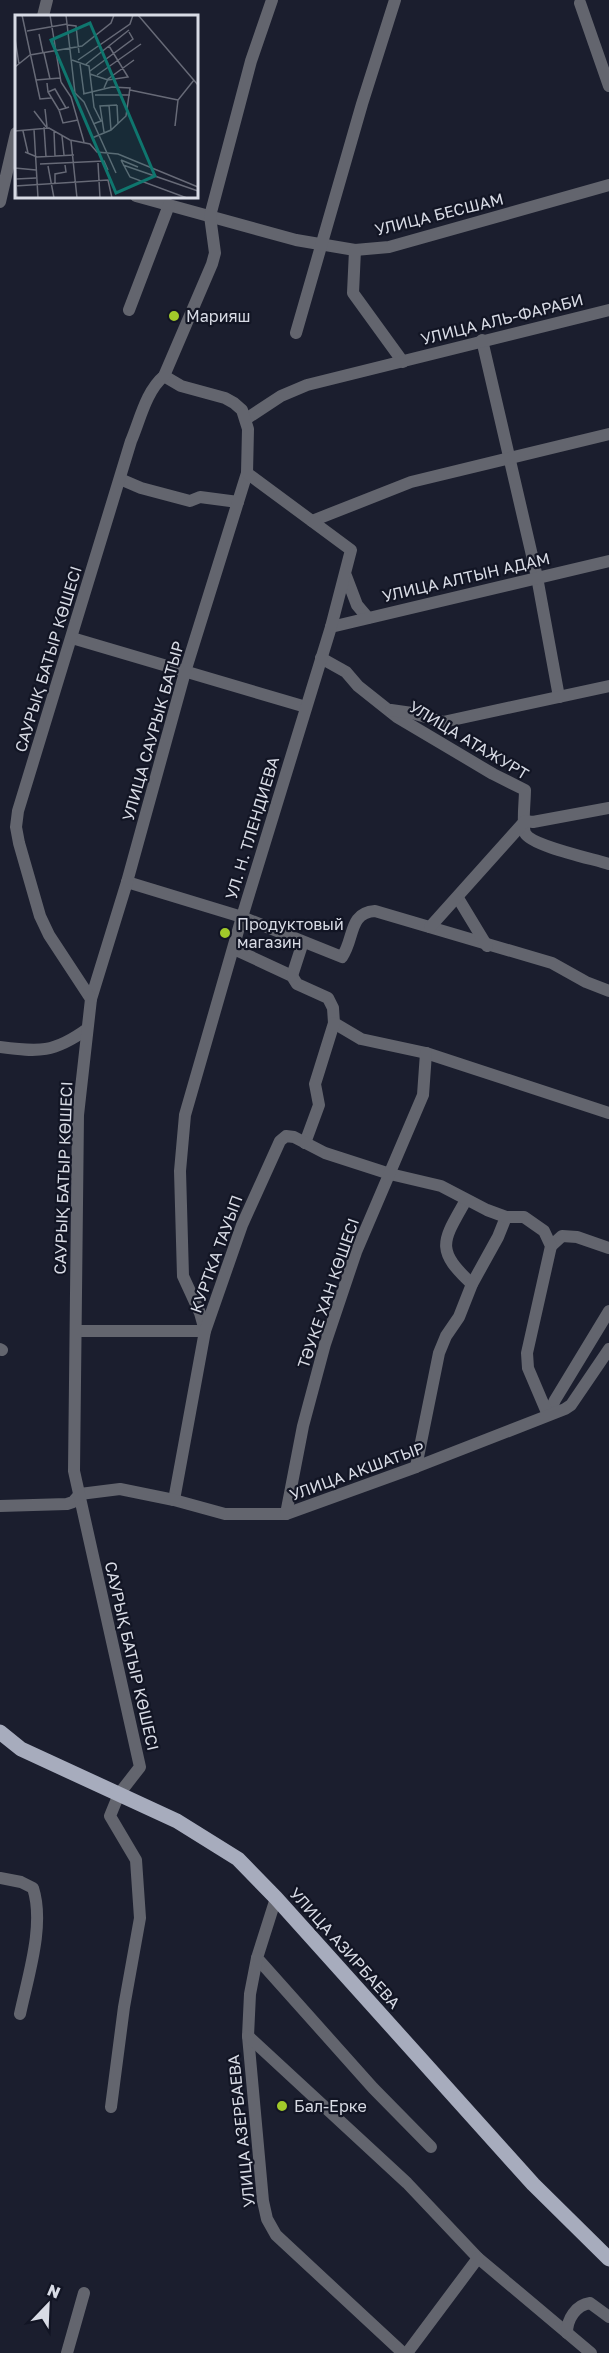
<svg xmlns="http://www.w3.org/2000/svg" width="609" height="2353" viewBox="0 0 609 2353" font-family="'Golos Text',sans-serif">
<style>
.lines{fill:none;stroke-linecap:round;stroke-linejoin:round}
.minor{stroke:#63656e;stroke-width:12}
.major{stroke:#a7acbd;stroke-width:15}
.poi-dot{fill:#a1c92a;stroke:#121524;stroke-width:2}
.labels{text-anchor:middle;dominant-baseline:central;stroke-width:4.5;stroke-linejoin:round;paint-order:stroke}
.street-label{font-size:16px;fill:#d8dbe5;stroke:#121524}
.poi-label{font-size:16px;fill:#d8dbe5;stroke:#121524;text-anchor:start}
.inset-road{fill:none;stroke:#676a77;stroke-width:1.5}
.view{fill:#0f766e;fill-opacity:0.15;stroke:#0f766e;stroke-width:3}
.inset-edge{fill:none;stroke:#d8dbe5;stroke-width:3}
</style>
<rect width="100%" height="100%" fill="#1b1e2e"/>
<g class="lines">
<g class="minor">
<path d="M580 3 609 86"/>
<path d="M43 16 47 0"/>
<path d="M136 196 296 240 355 250 389 247 609 185"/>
<path d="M0 202 16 133"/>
<path d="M355 250 353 293 403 362"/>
<path d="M129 310 169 205"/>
<path d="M296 333 362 104 395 0"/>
<path d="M482 340 537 577 559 697"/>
<path d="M246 419 281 396 307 385 609 310"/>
<path d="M120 479 141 488 190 501 200 497 238 502"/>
<path d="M312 521 411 482 609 434"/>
<path d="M346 576 357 605 368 618"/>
<path d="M331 627 609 561"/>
<path d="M72 638 306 707"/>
<path d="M321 658 346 672 358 686 397 717 493 774 525 790C525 801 522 825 525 833 531 846 594 859 609 864"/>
<path d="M391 710 412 713 443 722 609 686"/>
<path d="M127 882 242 917 342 957C355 938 348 913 375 911L552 963 586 982 609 991"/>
<path d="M458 898 487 946"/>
<path d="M430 927 525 821 533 822 609 808"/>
<path d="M234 949 292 976 297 984 328 998 333 1008 334 1023 361 1039 426 1053 609 1113"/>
<path d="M292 976 303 942"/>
<path d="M91 999 127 882 185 672 247 473"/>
<path d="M0 1047C39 1052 54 1053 87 1029"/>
<path d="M305 1143 319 1105 315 1084 334 1023"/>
<path d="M466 1200C443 1241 434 1249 472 1284"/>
<path d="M551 1246 562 1236 577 1237 609 1248"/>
<path d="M76 1331H205L200 1313 183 1276 180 1171 185 1115 242 917 331 627 351 550 247 473 248 429 242 410 234 403 225 398 181 386 164 376"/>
<path d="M0 1349 2 1350"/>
<path d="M548 1415 555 1400 609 1311"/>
<path d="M416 1467 439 1353 446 1336 459 1317 472 1284 498 1237 506 1217"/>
<path d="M174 1500 205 1331 242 1225 280 1141 286 1136 294 1137 325 1153 390 1174 441 1186 487 1210 506 1217H524L544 1231 551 1246 527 1353 528 1368 548 1415"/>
<path d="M0 1506 67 1504 73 1502 80 1494 120 1489 174 1500 225 1514H286L416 1467 565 1409 571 1405 609 1349"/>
<path d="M286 1514 303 1426 325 1344 356 1252 423 1095 426 1053"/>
<path d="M0 1878 21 1882 33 1888C45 1925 28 1976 20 2014"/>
<path d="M276 1898 257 1958 373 2088 431 2147"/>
<path d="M257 1958 250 1994 248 2036 263 2201 267 2219 276 2235 403 2353"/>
<path d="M248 2036 407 2183 478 2258 591 2353"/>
<path d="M111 2107 124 2007 140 1918 136 1860 110 1816 119 1794 140 1767 74 1471 78 1115 91 999 49 935 40 916 19 843 16 827 18 811 131 441C140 420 146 391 164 376L212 264 215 253 210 216 251 61 272 0"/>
<path d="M567 2333C567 2319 576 2305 590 2303L609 2317"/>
<path d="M67 2353 84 2293"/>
<path d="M407 2353 478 2258"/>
</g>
<path class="major" d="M0 1732 21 1749 177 1821 238 1859 276 1898 533 2184 609 2259"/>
</g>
<g class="poi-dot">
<circle cx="174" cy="316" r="6"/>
<circle cx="225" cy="933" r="6"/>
<circle cx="282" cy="2106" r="6"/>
</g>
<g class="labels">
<g class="street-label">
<text transform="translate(439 214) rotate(-14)">УЛИЦА БЕСШАМ</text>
<text transform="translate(502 319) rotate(-14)">УЛИЦА АЛЬ-ФАРАБИ</text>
<text transform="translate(466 577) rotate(-13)">УЛИЦА АЛТЫН АДАМ</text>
<text transform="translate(48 659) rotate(-73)">САУРЫҚ БАТЫР КӨШЕСІ</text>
<text transform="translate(153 731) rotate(-74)">УЛИЦА САУРЫК БАТЫР</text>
<text transform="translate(469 740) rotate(31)">УЛИЦА АТАЖУРТ</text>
<text transform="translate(252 828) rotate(-73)">УЛ. Н. ТЛЕНДИЕВА</text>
<text transform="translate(63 1178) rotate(-88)">САУРЫҚ БАТЫР КӨШЕСІ</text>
<text transform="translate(216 1254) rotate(-70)">КУРТКА ТАУЫП</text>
<text transform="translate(328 1293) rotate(-71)">ТӘУКЕ ХАН КӨШЕСІ</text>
<text transform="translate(357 1471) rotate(-20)">УЛИЦА АКШАТЫР</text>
<text transform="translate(132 1656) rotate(77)">САУРЫҚ БАТЫР КӨШЕСІ</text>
<text transform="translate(345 1948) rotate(48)">УЛИЦА АЗИРБАЕВА</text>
<text transform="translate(241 2131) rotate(-96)">УЛИЦА АЗЕРБАЕВА</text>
</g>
<g class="poi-label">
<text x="186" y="316">Марияш</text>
<text x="237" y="924">Продуктовый<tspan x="237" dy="18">магазин</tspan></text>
<text x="294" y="2106">Бал-Ерке</text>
</g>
</g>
<g transform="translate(15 15)">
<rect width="183" height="183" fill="#1b1e2e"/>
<path class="inset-road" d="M7 0 25 84 36 83M35 0 46 67M51 0 60 78 69 87 101 158M123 0 183 70M53 10 61 11 64 38M12 16 52 9M24 19 28 38M0 24 4 49M29 38 35 64M57 45 74 51 79 92 86 106 78 109M63 45 115 9 118 0M65 49 69 79M70 50 114 15M0 52 15 40 67 31 96 8 99 0M75 56 118 24 114 17M75 59 93 65 113 62 94 31M82 60 126 29M21 65 45 63M46 67 56 82 69 127M32 68 33 77 44 95 51 93M89 73 93 64 119 45M115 75 163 85M33 77 40 74 51 93 54 92M68 79 97 72 115 73 111 101 96 115 77 123M80 80H115M94 90 96 115M102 90 103 109M30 94 32 112M44 95 48 108 63 105M19 96 32 113M160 111 163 85 179 65M29 112 31 142M19 114 23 183M0 116 34 113 55 125 75 129 82 137 103 139 183 172M8 116 13 138M39 116 40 141M89 117 85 91 102 90M47 121 49 140M56 126 62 183M10 137 22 142 59 140M106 145 115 162 172 183M106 145 123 152M0 148 2 183M83 148 85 183M25 149 89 146 93 155M108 150 183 176M33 151 39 183M0 153 21 155M1 164 21 163M40 169V159L51 157 50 150M0 171 93 165 97 183"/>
<path class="view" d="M75 8 140 161 101 178 36 25Z"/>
<rect width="183" height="183" class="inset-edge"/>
</g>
<g transform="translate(48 2305) rotate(23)" stroke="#121524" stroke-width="4.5" paint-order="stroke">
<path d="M0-4.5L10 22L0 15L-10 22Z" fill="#d8dbe5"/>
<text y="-9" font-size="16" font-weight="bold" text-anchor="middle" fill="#d8dbe5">N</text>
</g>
</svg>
